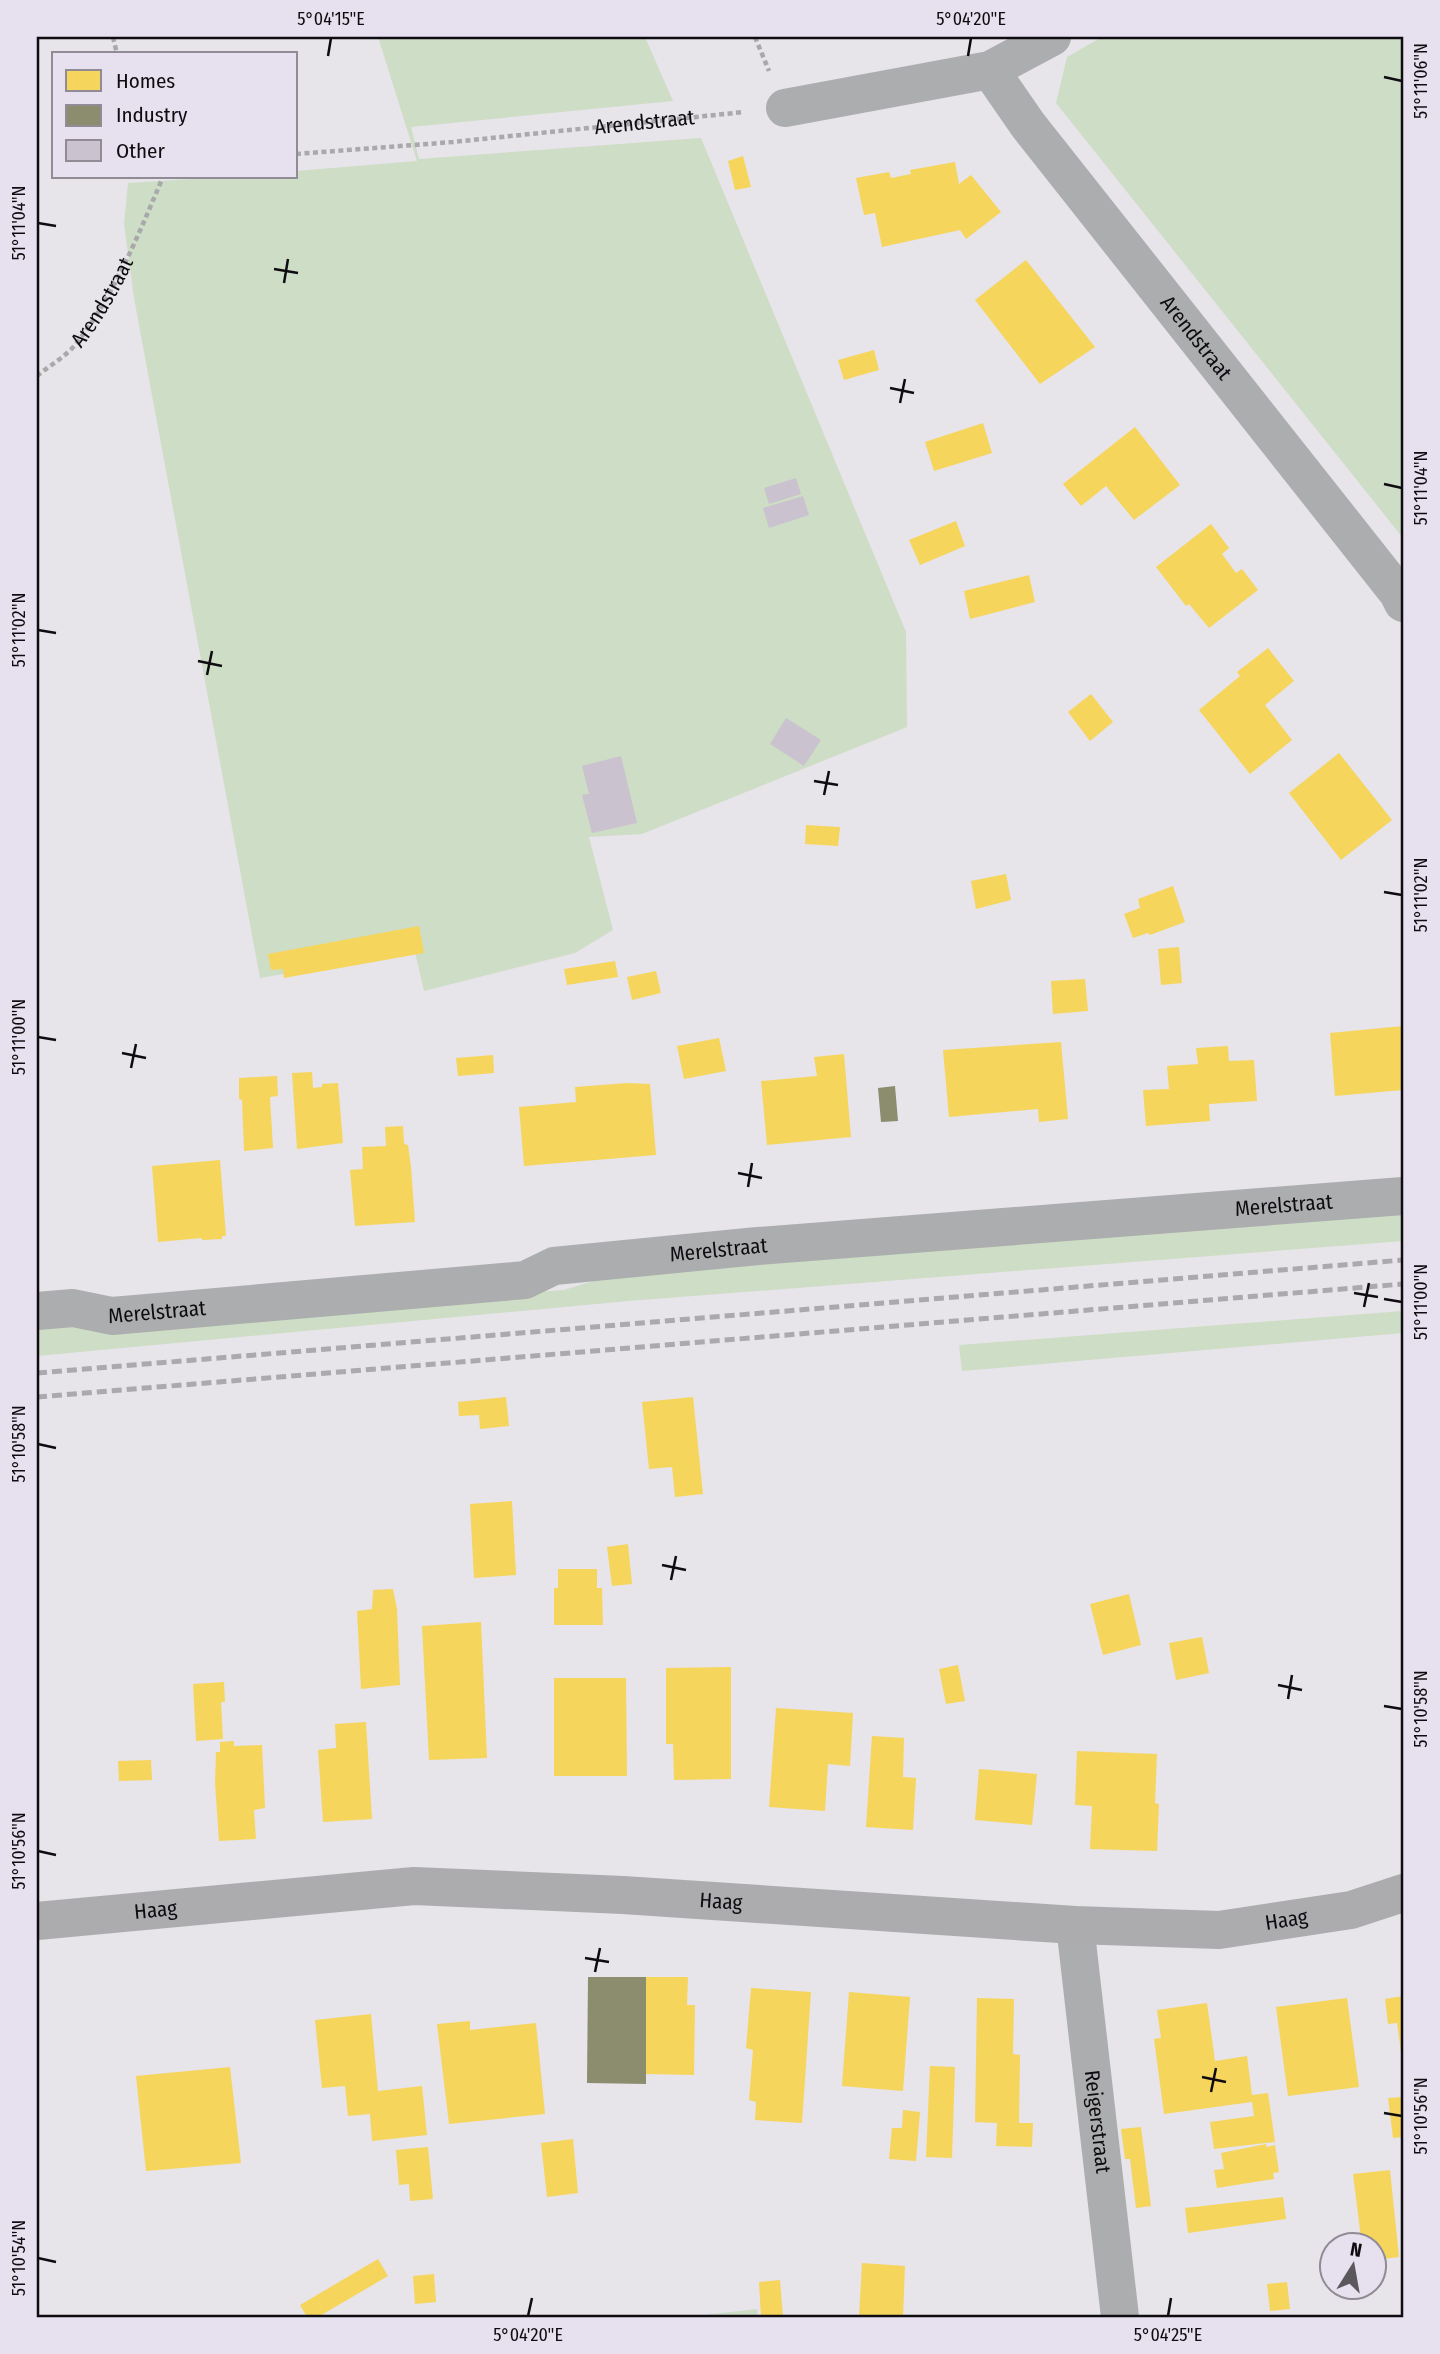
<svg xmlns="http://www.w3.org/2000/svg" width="1440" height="2354" viewBox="0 0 1440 2354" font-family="'Fira Sans Condensed',sans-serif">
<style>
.green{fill:#ceddc5}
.homes{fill:#f6d55c}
.industry{fill:#8c8c6e}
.building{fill:#cac2ce}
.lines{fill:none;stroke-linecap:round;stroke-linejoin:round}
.path{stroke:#a9a8ab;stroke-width:4.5;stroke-dasharray:5 3.5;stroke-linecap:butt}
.street{stroke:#acadaf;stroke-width:38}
.secondary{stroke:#acacaf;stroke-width:38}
.rail{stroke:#aba9ae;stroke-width:5;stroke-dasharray:10 5;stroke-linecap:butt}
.ticks{fill:none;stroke:#0e0c10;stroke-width:2.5}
.labels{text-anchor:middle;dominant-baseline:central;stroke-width:7;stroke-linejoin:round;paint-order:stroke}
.street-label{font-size:21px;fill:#0e0c10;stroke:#e7e0ee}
.neatline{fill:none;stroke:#0e0c10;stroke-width:2.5}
.ticks-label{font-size:18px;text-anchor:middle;fill:#0e0c10}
</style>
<rect width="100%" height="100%" fill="#e7e4ea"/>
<g class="green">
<path d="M378 37H645L673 101 411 127 419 159 701 138 906 632 907 727 642 834 589 837 613 930 575 953 424 991 415 952 260 978 134 298 124 224 128 183 224 177H296V171L417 161Z"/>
<path d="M1102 37H1403V538L1056 103 1067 57Z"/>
<path d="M1403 1212V1241L628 1301 37 1356V1329L564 1290 613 1275Z"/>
<path d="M1403 1311V1333L962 1371 959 1345Z"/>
<path d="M757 2309 758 2317H686Z"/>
</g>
<g class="homes">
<path d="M743 156 751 187 735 190 728 161Z"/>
<path d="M955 162 959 184 971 175 1001 212 966 239 960 230 882 247 875 213 864 215 856 178 889 172 891 178 911 174 910 170Z"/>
<path d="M1026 260 1095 347 1040 384 975 300Z"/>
<path d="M874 350 879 370 844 380 838 360Z"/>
<path d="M983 423 992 453 934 471 925 442Z"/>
<path d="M1135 427 1180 485 1134 520 1106 486 1081 506 1063 484Z"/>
<path d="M956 521 965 546 920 565 909 540Z"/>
<path d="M1211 524 1229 548 1222 554 1236 573 1242 569 1258 590 1209 628 1189 604 1186 606 1156 567Z"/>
<path d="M1029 575 1035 602 970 619 964 591Z"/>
<path d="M1268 648 1294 681 1265 705 1292 740 1250 774 1199 710 1240 676 1237 672Z"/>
<path d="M1091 694 1113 722 1090 741 1068 712Z"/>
<path d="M1339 753 1392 820 1341 860 1289 793Z"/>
<path d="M806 825 840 827 838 846 805 844Z"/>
<path d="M1006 874 1011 900 976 909 971 881Z"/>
<path d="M1173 886 1185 922 1150 935 1148 933 1133 938 1124 914 1140 908 1138 899Z"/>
<path d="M419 926 424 953 284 978 283 969 271 970 268 954Z"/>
<path d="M1179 947 1182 983 1161 985 1158 949Z"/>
<path d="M615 961 618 977 567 985 564 969Z"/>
<path d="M656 971 661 993 632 1000 627 977Z"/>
<path d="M1085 979 1088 1011 1053 1014 1051 981Z"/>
<path d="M1403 1026V1090L1335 1096 1330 1033Z"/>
<path d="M719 1038 726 1071 684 1079 677 1046Z"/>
<path d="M1061 1042 1068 1119 1039 1122 1038 1109 949 1117 943 1050Z"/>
<path d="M1228 1046 1229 1061 1254 1060 1257 1101 1209 1104 1210 1121 1146 1126 1143 1090 1169 1089 1167 1066 1198 1064 1196 1048Z"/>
<path d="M844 1054 851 1137 767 1145 761 1081 817 1076 814 1057Z"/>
<path d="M493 1055 494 1073 458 1076 456 1058Z"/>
<path d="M312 1072 313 1088 322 1087V1084L338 1083 343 1143 297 1149 292 1073Z"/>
<path d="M277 1076 278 1096 270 1097 273 1148 244 1151 242 1100 239 1099V1078Z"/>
<path d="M627 1083 650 1084 656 1155 524 1166 519 1107 576 1102 575 1087Z"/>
<path d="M403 1126 404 1144 408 1145 411 1167 415 1222 355 1226 350 1170 363 1169 362 1147 386 1146 385 1127Z"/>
<path d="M220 1160 226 1236H222V1239L202 1240V1238L158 1242 152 1166Z"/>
<path d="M506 1397 509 1426 480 1429 479 1415 459 1416 458 1402Z"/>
<path d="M693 1397 703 1494 675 1497 672 1467 649 1469 642 1402Z"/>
<path d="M512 1501 516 1575 474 1578 470 1504Z"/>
<path d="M628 1544 632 1584 612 1586 607 1547Z"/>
<path d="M558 1569H597V1588H602L603 1625H554V1588H558Z"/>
<path d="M393 1589 397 1609 400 1685 361 1689 357 1611 372 1609 373 1590Z"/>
<path d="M1129 1594 1141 1645 1103 1655 1090 1604Z"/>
<path d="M481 1622 487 1758 429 1760 422 1626Z"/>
<path d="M1202 1637 1209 1673 1176 1680 1169 1643Z"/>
<path d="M958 1665 965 1701 946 1704 939 1669Z"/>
<path d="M731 1667V1779L674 1780 673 1744H666V1668Z"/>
<path d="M554 1678H626L627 1776H554Z"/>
<path d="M224 1682 225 1702H221L223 1739 196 1741 193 1684Z"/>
<path d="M776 1708 853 1713 850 1766 828 1764 825 1811 769 1807Z"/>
<path d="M366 1722 372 1819 323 1822 318 1750 336 1748 335 1724Z"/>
<path d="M872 1736 904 1738 903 1777 916 1778 913 1830 866 1827Z"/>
<path d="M234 1741V1746L262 1745 265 1808 254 1810 256 1839 219 1841 215 1783 216 1752H220V1742Z"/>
<path d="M1077 1751 1157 1754 1155 1803 1159 1804 1157 1851 1090 1849 1092 1806 1075 1805Z"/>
<path d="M151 1760 152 1780 119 1781 118 1761Z"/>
<path d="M979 1769 1037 1774 1032 1825 975 1820Z"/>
<path d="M646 1977H688L687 2005H695L694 2075 646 2074Z"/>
<path d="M751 1988 811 1992 802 2123 755 2120 756 2102 749 2100 753 2050 746 2048Z"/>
<path d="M849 1992 910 1997 903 2091 842 2086Z"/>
<path d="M1403 1996V2052H1401L1397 2023 1388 2024 1385 1999Z"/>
<path d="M977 1998 1014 1999 1013 2054 1020 2055 1019 2123H1033L1032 2147 996 2146 997 2123 975 2122Z"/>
<path d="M1347 1998 1359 2087 1288 2096 1276 2007Z"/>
<path d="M1207 2003 1215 2061 1247 2056 1252 2095 1268 2093 1275 2142 1214 2149 1210 2122 1254 2116 1252 2102 1164 2114 1154 2039 1161 2038 1157 2010Z"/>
<path d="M371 2014 378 2091 422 2086 427 2135 372 2141 370 2114 348 2116 345 2086 322 2088 315 2020Z"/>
<path d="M470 2021V2030L536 2023 545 2114 449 2124 437 2024Z"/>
<path d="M930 2066 955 2067 952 2158 926 2157Z"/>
<path d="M230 2067 241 2163 146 2171 136 2076Z"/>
<path d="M1403 2097V2137L1393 2138 1388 2098Z"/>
<path d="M903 2110 920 2112 916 2161 889 2159 892 2128H902Z"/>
<path d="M1141 2127 1151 2206 1136 2208 1130 2159H1125L1121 2129Z"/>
<path d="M573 2139 578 2193 547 2197 541 2143Z"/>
<path d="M1266 2144 1267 2147 1275 2145 1279 2172 1273 2173 1274 2179 1217 2188 1214 2170 1224 2169 1221 2153Z"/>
<path d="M428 2147 433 2199 410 2201 409 2184 399 2185 396 2150Z"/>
<path d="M1390 2170 1399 2257 1374 2260V2246H1362L1353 2174Z"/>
<path d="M1283 2197 1286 2219 1188 2233 1185 2208Z"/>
<path d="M378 2259 388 2276 318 2317H307L300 2305Z"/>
<path d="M862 2263 905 2266 903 2317H859Z"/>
<path d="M434 2274 436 2302 415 2304 413 2276Z"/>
<path d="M780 2280 783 2317H761L759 2282Z"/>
<path d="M1287 2282 1290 2309 1270 2311 1267 2284Z"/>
</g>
<g class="industry">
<path d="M895 1086 898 1121 881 1122 878 1088Z"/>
<path d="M588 1977H646V2084L587 2083Z"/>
</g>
<g class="building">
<path d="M796 478 801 494 769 504 764 488Z"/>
<path d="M803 496 809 515 769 528 763 508Z"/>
<path d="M786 718 821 740 804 766 770 744Z"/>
<path d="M621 756 637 823 592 833 582 795 589 794 582 766Z"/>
</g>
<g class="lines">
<g class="path">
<path d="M113 37 117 54"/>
<path d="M755 37 769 71"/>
<path id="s1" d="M296 154 453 142 744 112"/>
<path id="s2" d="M37 376C49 366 65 357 75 345 115 295 138 235 163 177"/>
</g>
<g class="street">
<path id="s3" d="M990 70 1028 125 1398 593 1403 603"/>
<path d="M785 108 990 70 1052 37"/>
<path id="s4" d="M37 1311 73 1308 112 1316 525 1280 554 1266 758 1246 1403 1196"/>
<path id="s5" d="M1075 1925 1120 2317"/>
</g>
<path class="secondary" id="s6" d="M37 1921 414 1886 623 1895 1075 1925 1219 1930 1351 1910 1403 1893"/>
<g class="rail">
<path d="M37 1373 1403 1260"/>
<path d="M37 1397 1403 1284"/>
</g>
</g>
<path class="ticks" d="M328 56 331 38M968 56 971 38M1384 77 1402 81M38 223 56 226M274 269 298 273M284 283 288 259M890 388 914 393M900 403 905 379M1384 484 1402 488M38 630 56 633M198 661 222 666M207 675 212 651M814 781 838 785M824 795 829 771M1384 892 1402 895M38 1037 56 1040M122 1053 146 1058M131 1068 136 1044M738 1173 762 1178M748 1187 752 1163M1354 1293 1378 1297M1384 1299 1402 1302M1364 1307 1369 1283M38 1444 56 1448M662 1565 686 1570M671 1580 676 1556M1278 1685 1302 1690M1288 1699 1292 1675M1384 1706 1402 1709M38 1851 56 1855M585 1958 609 1962M595 1972 600 1948M1202 2077 1226 2082M1211 2092 1216 2068M1384 2113 1402 2116M38 2258 56 2262M528 2316 532 2298M1168 2316 1171 2298"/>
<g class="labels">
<g class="street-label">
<text stroke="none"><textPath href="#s1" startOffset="350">Arendstraat</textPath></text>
<text stroke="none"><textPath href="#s2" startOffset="100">Arendstraat</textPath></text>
<text stroke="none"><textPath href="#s3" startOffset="338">Arendstraat</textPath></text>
<text stroke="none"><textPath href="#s4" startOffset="1255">Merelstraat</textPath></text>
<text stroke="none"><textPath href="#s4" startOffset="688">Merelstraat</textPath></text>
<text stroke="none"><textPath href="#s4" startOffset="121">Merelstraat</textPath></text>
<text stroke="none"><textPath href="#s6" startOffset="686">Haag</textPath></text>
<text stroke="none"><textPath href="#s6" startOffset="119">Haag</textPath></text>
<text stroke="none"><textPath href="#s6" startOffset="1253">Haag</textPath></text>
<text stroke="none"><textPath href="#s5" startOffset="198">Reigerstraat</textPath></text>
</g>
</g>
<rect width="1440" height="2354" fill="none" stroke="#e7e0ee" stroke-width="77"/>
<rect x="52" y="52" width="245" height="126" fill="#e7e0ee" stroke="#908b95" stroke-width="2"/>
<rect x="66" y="70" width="35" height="21" fill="#f6d55c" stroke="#908b95" stroke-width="2"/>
<text x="116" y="88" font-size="21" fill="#0e0c10">Homes</text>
<rect x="66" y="105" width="35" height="21" fill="#8c8c6e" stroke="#908b95" stroke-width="2"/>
<text x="116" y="122" font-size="21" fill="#0e0c10">Industry</text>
<rect x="66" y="140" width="35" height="21" fill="#cac2ce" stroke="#908b95" stroke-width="2"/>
<text x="116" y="158" font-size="21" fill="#0e0c10">Other</text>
<g transform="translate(1353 2266) rotate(11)"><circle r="33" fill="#e7e0ee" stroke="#908b95" stroke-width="2"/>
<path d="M0-5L12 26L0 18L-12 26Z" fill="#5a585c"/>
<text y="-10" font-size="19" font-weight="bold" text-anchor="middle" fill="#0e0c10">N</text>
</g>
<rect x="38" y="38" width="1364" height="2278" class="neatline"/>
<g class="ticks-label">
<text x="331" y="25">5°04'15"E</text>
<text x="971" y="25">5°04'20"E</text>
<text transform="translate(1421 81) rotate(-90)" y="6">51°11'06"N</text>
<text transform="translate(19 223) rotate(-90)" y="6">51°11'04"N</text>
<text transform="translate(1421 488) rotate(-90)" y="6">51°11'04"N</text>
<text transform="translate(19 630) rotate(-90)" y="6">51°11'02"N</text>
<text transform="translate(1421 895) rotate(-90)" y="6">51°11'02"N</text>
<text transform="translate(19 1037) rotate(-90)" y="6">51°11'00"N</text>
<text transform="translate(1421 1302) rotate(-90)" y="6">51°11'00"N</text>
<text transform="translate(19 1444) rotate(-90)" y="6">51°10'58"N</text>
<text transform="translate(1421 1709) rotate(-90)" y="6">51°10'58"N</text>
<text transform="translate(19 1851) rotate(-90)" y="6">51°10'56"N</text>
<text transform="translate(1421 2116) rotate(-90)" y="6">51°10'56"N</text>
<text transform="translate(19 2258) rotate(-90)" y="6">51°10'54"N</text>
<text x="528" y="2341">5°04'20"E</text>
<text x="1168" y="2341">5°04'25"E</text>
</g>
</svg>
